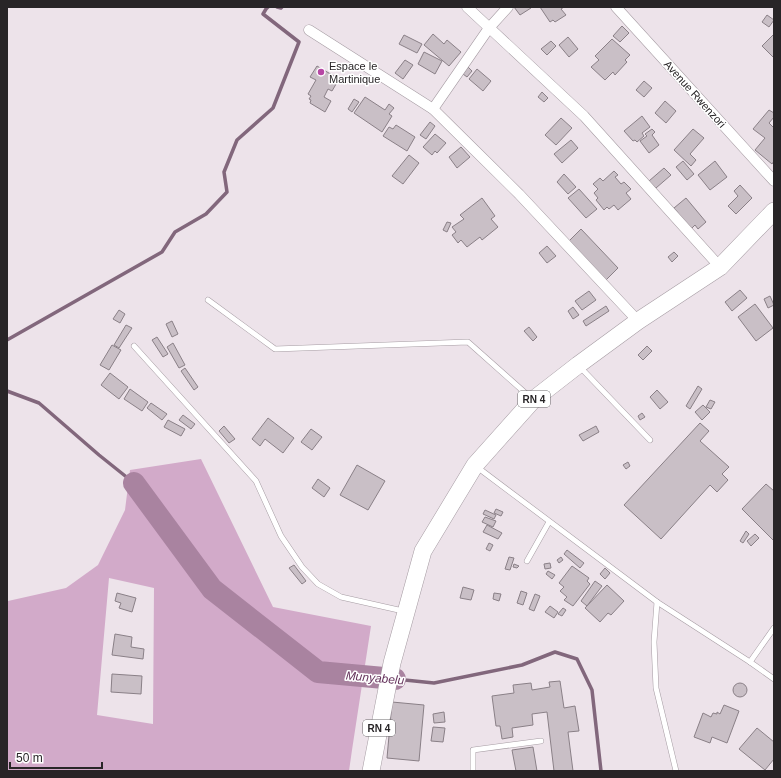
<svg xmlns="http://www.w3.org/2000/svg" width="781" height="778" viewBox="0 0 781 778" font-family="Arial,sans-serif">
<style>
.forest{fill:#d2aac9;fill-rule:evenodd}
.lines{fill:none;stroke-linecap:round;stroke-linejoin:round}
.stream{stroke:#82677c;stroke-width:3.5}
.river{stroke:#a983a0;stroke-width:22}
.building{fill:#c9bfc6;stroke:#8a8087}
.service-casing{stroke:#a69ca3;stroke-width:6}
.minor-casing{stroke:#a69ca3;stroke-width:11}
.trunk-casing{stroke:#a69ca3;stroke-width:18}
.service{stroke:#fff;stroke-width:5}
.minor{stroke:#fff;stroke-width:10}
.trunk{stroke:#fff;stroke-width:17}
.poi-dot{fill:#b647a4;stroke:#fff;stroke-width:1.5}
.labels{text-anchor:middle;dominant-baseline:central;stroke-width:3;stroke-linejoin:round;paint-order:stroke}
.shield{fill:#fff;stroke:#686668;stroke-width:1}
.shield-label{font-size:10px;font-weight:bold;fill:#282527}
.poi-label{font-size:11px;fill:#282527;stroke:#fff;text-anchor:start}
.street-label{font-size:11px;fill:#282527;stroke:#fff}
.water-label{font-size:12px;font-style:italic;fill:#64325b;stroke:#fff}
</style>
<rect width="100%" height="100%" fill="#ede3ea"/>
<path class="forest" d="M201 459 273 607 371 626 352 750 349 771H7V602L8 601 66 588 98 565 125 510 130 470ZM109 578 154 588 153 724 97 715Z"/>
<g class="lines">
<g class="stream">
<path d="M277 7 281 8 282 7"/>
<path d="M7 340 162 252 175 232 206 214 227 192 224 172 237 140 273 108 299 42 263 14 266 9 268 7"/>
<path d="M7 391 39 403 99 455 134 483"/>
<path d="M395 679 434 683 522 665 555 652 577 659 592 690 601 771"/>
</g>
<path class="river" d="M134 483 212 589 318 672 395 679"/>
</g>
<g class="building">
<path d="M514 7H531V8L520 15Z"/>
<path d="M540 7H564L561 9 566 15 555 22 553 20 550 22Z"/>
<path d="M767 15 774 20 769 27 762 22Z"/>
<path d="M622 26 629 33 620 42 613 36Z"/>
<path d="M433 34 444 44 447 40 461 52 449 66 424 45Z"/>
<path d="M774 34V58L762 46Z"/>
<path d="M404 35 422 44 417 53 399 44Z"/>
<path d="M568 37 578 49 569 57 559 45Z"/>
<path d="M612 39 630 55 625 60 627 62 615 75 613 72 605 80 591 67 599 60 595 56Z"/>
<path d="M551 41 556 46 547 55 541 49Z"/>
<path d="M424 52 442 61 435 74 418 64Z"/>
<path d="M405 60 413 65 403 79 395 73Z"/>
<path d="M317 66 339 79 332 91 328 89 324 97 331 101 325 112 310 103 311 100 309 99 311 96 308 94 316 80 310 77Z"/>
<path d="M468 67 472 71 467 77 463 74Z"/>
<path d="M477 69 491 81 483 91 469 79Z"/>
<path d="M644 81 652 88 644 97 636 90Z"/>
<path d="M542 92 548 98 544 102 538 97Z"/>
<path d="M365 97 385 110 389 104 394 108 389 114 392 116 382 132 354 113Z"/>
<path d="M354 99 359 102 352 112 348 109Z"/>
<path d="M665 101 676 111 666 123 655 113Z"/>
<path d="M769 110 774 113V117L769 123 774 128V161L772 164 755 150 765 138 753 129Z"/>
<path d="M642 116 650 127 642 133 644 136 637 142 635 140 633 141 624 131Z"/>
<path d="M561 118 572 128 556 145 545 135Z"/>
<path d="M430 122 435 126 426 139 420 135Z"/>
<path d="M396 125 415 137 407 151 383 136 389 127 393 129Z"/>
<path d="M652 129 655 132 652 135 659 145 649 153 640 141 647 136 645 134Z"/>
<path d="M693 129 704 138 690 154 696 160 691 166 674 150Z"/>
<path d="M435 134 446 143 437 153 435 151 432 155 423 147Z"/>
<path d="M571 140 578 148 562 163 554 154Z"/>
<path d="M461 147 470 157 457 168 449 157Z"/>
<path d="M409 155 419 163 403 184 392 176Z"/>
<path d="M683 161 694 174 687 180 676 167Z"/>
<path d="M715 161 727 177 710 190 698 175Z"/>
<path d="M664 168 671 175 656 188 649 181Z"/>
<path d="M614 171 618 175 615 177 621 184 624 182 631 189 626 193 631 199 618 210 614 205 609 209 607 207 604 210 596 200 598 198 594 193 598 189 593 184 600 178 603 181Z"/>
<path d="M564 174 576 187 568 194 557 182Z"/>
<path d="M740 185 752 198 736 214 728 206 738 196 734 191Z"/>
<path d="M579 189 597 209 586 218 568 198Z"/>
<path d="M482 198 495 216 491 219 498 227 482 240 480 237 467 247 461 240 458 243 452 235 456 232 452 227 464 219 460 215Z"/>
<path d="M686 198 706 222 698 229 695 225 691 229 674 208Z"/>
<path d="M447 222 451 223 447 232 443 230Z"/>
<path d="M581 229 618 268 605 281 568 242Z"/>
<path d="M547 246 556 256 547 263 539 253Z"/>
<path d="M674 252 678 256 672 262 668 257Z"/>
<path d="M740 290 747 298 732 311 725 302Z"/>
<path d="M589 291 596 300 582 310 575 301Z"/>
<path d="M770 296 774 305 768 308 764 299Z"/>
<path d="M755 304 773 328 756 341 738 317Z"/>
<path d="M606 306 609 311 586 326 583 321Z"/>
<path d="M573 307 579 315 573 319 568 311Z"/>
<path d="M119 310 125 314 120 323 113 319Z"/>
<path d="M172 321 178 334 172 337 166 324Z"/>
<path d="M126 325 132 328 119 348 114 345Z"/>
<path d="M529 327 537 337 533 341 524 331Z"/>
<path d="M157 337 168 354 163 357 152 340Z"/>
<path d="M173 343 185 365 179 368 167 347Z"/>
<path d="M112 345 121 350 109 370 100 365Z"/>
<path d="M647 346 652 351 643 360 638 355Z"/>
<path d="M185 368 198 387 194 390 181 371Z"/>
<path d="M110 373 128 387 119 399 101 385Z"/>
<path d="M698 386 702 389 690 409 686 406Z"/>
<path d="M130 389 148 402 142 411 124 399Z"/>
<path d="M657 390 668 402 660 409 650 397Z"/>
<path d="M710 400 715 402 711 409 706 407Z"/>
<path d="M151 403 167 414 162 420 147 408Z"/>
<path d="M703 405 710 412 702 420 695 412Z"/>
<path d="M642 413 645 417 640 420 638 416Z"/>
<path d="M183 415 195 424 191 429 179 420Z"/>
<path d="M268 418 294 438 283 453 265 439 260 446 252 439Z"/>
<path d="M168 420 185 429 181 436 164 427Z"/>
<path d="M700 423 709 431 700 441 729 467 722 474 728 480 717 492 710 485 661 539 624 505Z"/>
<path d="M224 426 235 439 229 443 219 431Z"/>
<path d="M596 426 599 432 583 441 579 435Z"/>
<path d="M311 429 322 437 312 450 301 442Z"/>
<path d="M628 462 630 466 626 469 623 465Z"/>
<path d="M357 465 385 481 368 510 340 495Z"/>
<path d="M318 479 330 488 324 497 312 488Z"/>
<path d="M766 484 774 491V541L742 509Z"/>
<path d="M496 509 503 512 501 516 494 513Z"/>
<path d="M485 510 496 515 494 519 483 514Z"/>
<path d="M485 517 496 521 493 527 482 522Z"/>
<path d="M487 525 502 533 498 539 483 532Z"/>
<path d="M746 531 749 534 743 543 740 541Z"/>
<path d="M755 534 759 538 751 546 747 541Z"/>
<path d="M489 543 493 545 490 551 486 549Z"/>
<path d="M567 550 584 563 580 568 564 554Z"/>
<path d="M509 557 514 558 510 570 505 569Z"/>
<path d="M561 557 563 560 559 563 557 560Z"/>
<path d="M550 563 551 568 545 569 544 564Z"/>
<path d="M514 564 519 566 517 568 513 567Z"/>
<path d="M294 565 306 581 302 584 289 568Z"/>
<path d="M572 566 589 578 587 581 590 584 573 606 564 600 567 597 560 591 564 587 559 583Z"/>
<path d="M605 568 610 573 605 579 600 574Z"/>
<path d="M548 571 555 575 552 579 546 574Z"/>
<path d="M595 581 602 586 587 606 581 601Z"/>
<path d="M607 585 624 601 611 615 608 613 600 622 585 608Z"/>
<path d="M463 587 474 590 471 600 460 598Z"/>
<path d="M521 591 527 593 523 605 517 603Z"/>
<path d="M117 593 136 598 132 612 119 608 121 603 115 601Z"/>
<path d="M494 593 501 594 499 601 493 599Z"/>
<path d="M535 594 540 596 534 611 529 609Z"/>
<path d="M550 606 558 612 554 618 545 612Z"/>
<path d="M563 608 566 610 562 616 558 614Z"/>
<path d="M115 634 132 637 131 647 144 649 143 659 112 655Z"/>
<path d="M112 674 142 676 141 694 111 692Z"/>
<path d="M560 681 564 708 575 706 579 731 568 732 573 771H554L547 712 532 714 533 725 512 728 513 737 502 739 500 726H496L492 696 514 693 513 685 531 683 532 690 550 687 549 682Z"/>
<circle cx="740" cy="690" r="7"/>
<path d="M392 702 424 705 419 761 387 758Z"/>
<path d="M724 705 739 711 727 743 712 737 710 743 694 737 703 713 711 717 713 713 717 714V712L720 714Z"/>
<path d="M444 712 445 722 434 723 433 714Z"/>
<path d="M433 727 445 728 443 742 431 741Z"/>
<path d="M757 728 774 742V759L765 770 739 749Z"/>
<path d="M533 747 537 771H516L512 750Z"/>
</g>
<g class="lines">
<g class="service-casing">
<g id="service">
<path d="M208 300 275 349 468 342 531 398"/>
<path d="M134 346 256 481 281 536 302 567 318 584 341 597 403 611"/>
<path d="M580 367 650 440"/>
<path d="M477 467 657 602 750 662 774 679"/>
<path d="M527 561 549 522"/>
<path d="M657 602 654 642 656 688 676 771"/>
<path d="M750 662 774 628"/>
<path d="M473 771V750L541 741"/>
</g>
</g>
<g class="minor-casing">
<g id="minor">
<path d="M467 7 584 116 720 267"/>
<path d="M616 7 774 181"/>
<path d="M309 30 433 109 519 194 638 321"/>
<path d="M433 109 489 28 508 7"/>
</g>
</g>
<g class="trunk-casing">
<path id="trunk" d="M371 771 392 663 423 551 475 465 533 400 578 365 638 321 720 267 774 211"/>
</g>
<use href="#service" class="service"/>
<use href="#minor" class="minor"/>
<use href="#trunk" class="trunk"/>
</g>
<circle class="poi-dot" cx="321" cy="72" r="4"/>
<g class="labels">
<g class="shield">
<rect x="518" y="391" width="32" height="16" rx="3"/>
<rect x="363" y="720" width="32" height="16" rx="3"/>
</g>
<g class="shield-label">
<text x="534" y="399">RN 4</text>
<text x="379" y="728">RN 4</text>
</g>
<g class="poi-label">
<text x="329" y="66">Espace le<tspan x="329" dy="13">Martinique</tspan></text>
</g>
<g class="street-label">
<text transform="translate(695 94) rotate(48)">Avenue Rwenzori</text>
</g>
<g class="water-label">
<text transform="translate(375 678) rotate(5)">Munyabelu</text>
</g>
</g>
<rect width="781" height="778" fill="none" stroke="#282527" stroke-width="16"/>
<path d="M10 762v6h92v-6" fill="none" stroke="#282527" stroke-width="2"/>
<text x="16" y="762" font-size="12" fill="#282527" stroke="#ffffff" stroke-width="3" paint-order="stroke">50 m</text>
</svg>
